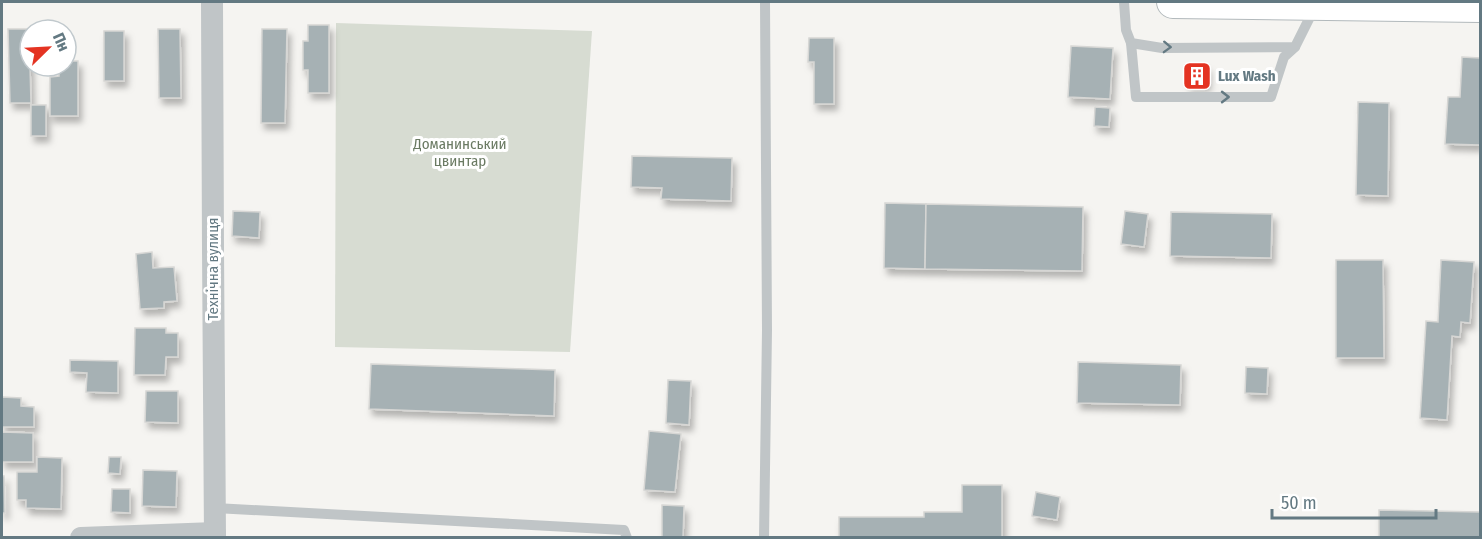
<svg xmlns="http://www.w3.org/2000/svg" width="1482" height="539" viewBox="0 0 1482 539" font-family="'Fira Sans Condensed',sans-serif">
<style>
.green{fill:#d7dcd2}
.building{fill:#a6b1b4;stroke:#d6d6d4;stroke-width:1.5;filter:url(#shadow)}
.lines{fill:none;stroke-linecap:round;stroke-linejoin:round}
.secondary-casing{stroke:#b2b9bc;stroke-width:34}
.lane{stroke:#c0c5c7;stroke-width:10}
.street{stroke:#c0c5c7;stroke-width:22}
.secondary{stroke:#fff;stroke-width:32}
.oneway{stroke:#637982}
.labels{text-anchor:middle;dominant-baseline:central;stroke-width:6;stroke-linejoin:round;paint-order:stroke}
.poi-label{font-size:15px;font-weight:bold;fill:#637982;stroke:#fff;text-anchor:start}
.park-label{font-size:15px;fill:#6a7a62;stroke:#fff}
.street-label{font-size:15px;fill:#637982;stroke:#fff}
</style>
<defs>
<filter id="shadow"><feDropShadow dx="3.5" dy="6" stdDeviation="3" flood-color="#0004"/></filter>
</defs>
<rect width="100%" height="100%" fill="#f5f4f1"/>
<path class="green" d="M336 23 592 31 570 352 335 347Z"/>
<g class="building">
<path d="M308 25H329V93H308V70H303V41H308Z"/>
<path d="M8 29H29L31 103H10Z"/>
<path d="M158 29H180L181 98H159Z"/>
<path d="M262 29H287L285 123H261Z"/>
<rect x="104" y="31" width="20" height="50"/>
<path d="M809 38H834V104H814V62H808Z"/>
<path d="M1071 46 1113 48 1110 99 1068 97Z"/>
<path d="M1462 57 1480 58V145L1445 144 1448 97H1460Z"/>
<path d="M66 61H78V116H50V77L59 76V66H66Z"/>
<path d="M1188 66H1207V85H1187Z"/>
<path d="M1358 102 1389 103 1388 196 1356 195Z"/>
<rect x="31" y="105" width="15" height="31"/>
<path d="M1095 107 1110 108 1109 127 1094 126Z"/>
<path d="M632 156 732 158 731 201 661 199 662 188 631 187Z"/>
<path d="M885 203 926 204 925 269 884 268Z"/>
<path d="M926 204 1083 207 1082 271 925 269Z"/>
<path d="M233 211 260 212 259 238 232 236Z"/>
<path d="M1125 211 1148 214 1144 247 1121 244Z"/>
<path d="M1171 212 1272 214 1271 258 1170 256Z"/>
<path d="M152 252 153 268 174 267 177 301 164 302V308L140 309 136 254Z"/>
<path d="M1336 260H1383L1384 358H1336Z"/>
<path d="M1441 260 1474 262 1470 323 1461 322 1460 337 1452 336 1447 420 1420 418 1426 321 1438 322Z"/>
<path d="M135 328H166V333H178V357H166L165 375H134Z"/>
<path d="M70 360 118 361V393L86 392 87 373 70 372Z"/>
<path d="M1078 362 1181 365 1180 405 1077 403Z"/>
<path d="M371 364 555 370 554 416 369 409Z"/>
<path d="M1246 367 1268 368 1267 394 1245 393Z"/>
<path d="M668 380 691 381 689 425 666 423Z"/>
<path d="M146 391H178V423L145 422Z"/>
<path d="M2 397 21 398V406L34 407V427H2Z"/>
<path d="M649 431 681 434 675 492 644 490Z"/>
<path d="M2 432 33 433V462H2Z"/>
<path d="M37 457 62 458 61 509 26 508V500H17V472H37Z"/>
<path d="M109 457H121L120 474 108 473Z"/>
<path d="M143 470 177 471 176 507 142 506Z"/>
<path d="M2 476H4L5 513H2Z"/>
<path d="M962 485H1002V538H839V517H924V512H962Z"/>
<path d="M112 489H130V513L111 512Z"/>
<path d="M1036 492 1060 497 1057 520 1032 516Z"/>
<path d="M662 505 684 506 683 538H662Z"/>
<path d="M1379 510 1480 512V538H1379Z"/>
</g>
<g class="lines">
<g class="secondary-casing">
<path id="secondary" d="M1173 2 1480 6"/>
</g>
<g class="lane">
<path d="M1124 2 1126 30 1131 43 1162 48 1295 47 1309 19 1311 6"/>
<path d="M1131 43 1136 97H1271L1284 57 1295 47"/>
<path d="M215 508 624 530 627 538"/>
<path d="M764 538 767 330 765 2"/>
</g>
<g class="street">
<path d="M212 2 213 250 215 538"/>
<path d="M81 538 215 533"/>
</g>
<use href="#secondary" class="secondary"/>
</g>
<defs><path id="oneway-chevron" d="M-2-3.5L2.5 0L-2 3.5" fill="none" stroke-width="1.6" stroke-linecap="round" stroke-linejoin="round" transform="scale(1.5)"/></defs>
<g class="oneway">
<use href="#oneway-chevron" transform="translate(1167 47) rotate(2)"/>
<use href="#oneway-chevron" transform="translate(1225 97)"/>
</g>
<defs>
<g id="building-square" transform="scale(1.5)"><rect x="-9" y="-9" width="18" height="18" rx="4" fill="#e43322" stroke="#fff"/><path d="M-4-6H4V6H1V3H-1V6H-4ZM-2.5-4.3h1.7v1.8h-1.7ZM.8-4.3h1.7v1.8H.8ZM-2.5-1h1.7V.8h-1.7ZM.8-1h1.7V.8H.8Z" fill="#fff"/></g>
</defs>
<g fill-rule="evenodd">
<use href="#building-square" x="1197" y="76"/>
</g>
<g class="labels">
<g class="poi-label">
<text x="1218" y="76">Lux Wash</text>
</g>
<g class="park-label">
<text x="460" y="144">Доманинський<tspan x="460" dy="17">цвинтар</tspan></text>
</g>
<g class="street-label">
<text transform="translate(213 269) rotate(-90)">Технічна вулиця</text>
</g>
</g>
<rect width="1482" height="539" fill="none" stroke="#637982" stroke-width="6"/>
<g transform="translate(48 48) rotate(66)"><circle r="28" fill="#ffffff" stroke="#c1c9cd" stroke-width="1.5"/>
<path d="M0-4.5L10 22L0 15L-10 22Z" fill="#e43322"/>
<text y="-9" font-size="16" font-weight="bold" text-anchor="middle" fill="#637982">Пн</text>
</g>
<path d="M1272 509v9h164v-9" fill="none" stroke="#637982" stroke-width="3"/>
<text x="1281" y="509" font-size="18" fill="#637982" stroke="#ffffff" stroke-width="4.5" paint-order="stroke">50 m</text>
</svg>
